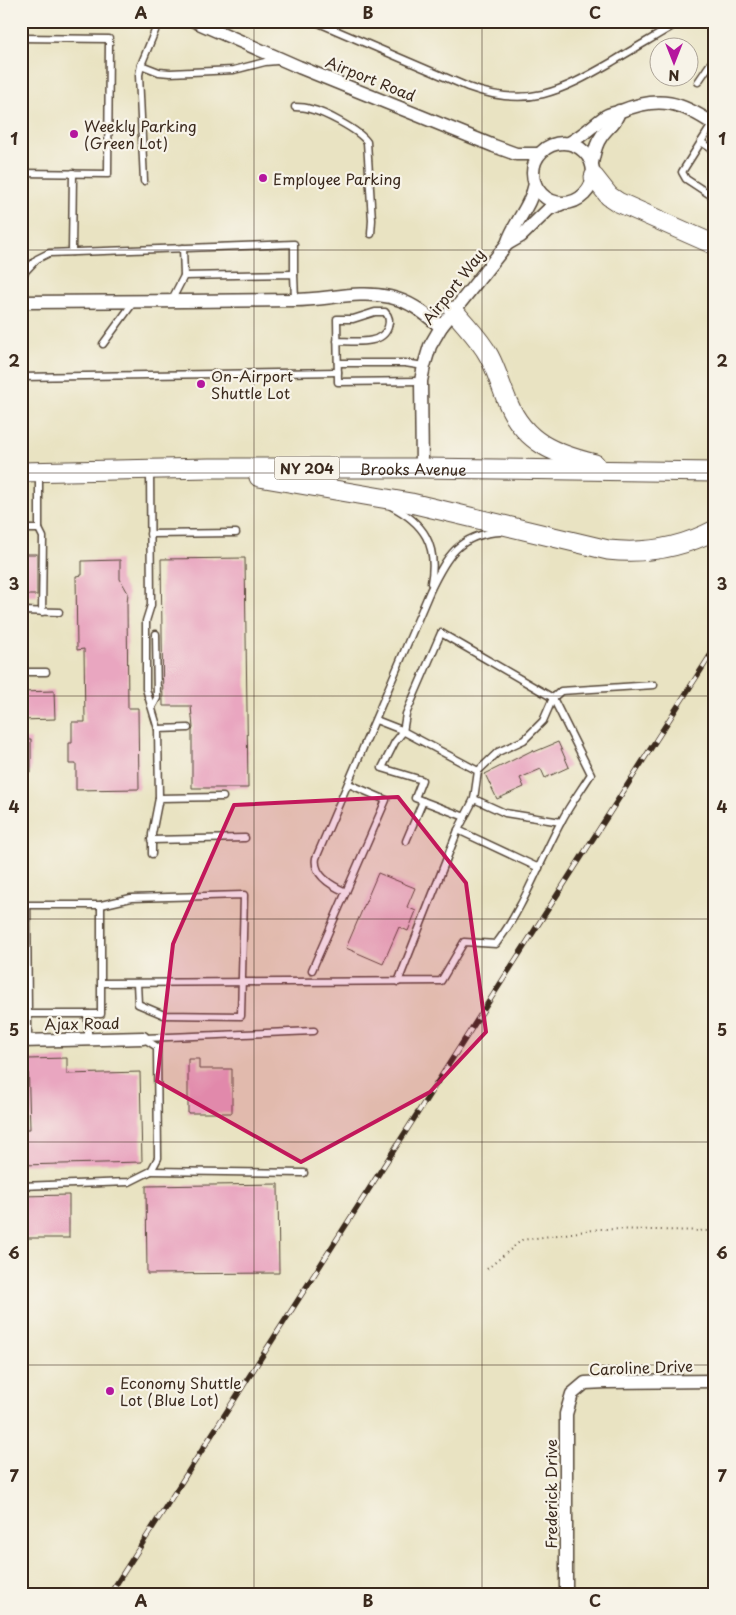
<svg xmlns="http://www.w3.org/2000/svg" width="736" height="1615" viewBox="0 0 736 1615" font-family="'Playpen Sans',sans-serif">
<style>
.building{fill:#e9a6c0}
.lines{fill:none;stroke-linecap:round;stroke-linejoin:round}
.lane-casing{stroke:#554637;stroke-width:9}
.street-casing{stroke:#554637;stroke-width:15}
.primary-casing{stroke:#554637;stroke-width:21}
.path{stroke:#554637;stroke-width:2;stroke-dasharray:1 4;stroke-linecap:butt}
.lane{stroke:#fff;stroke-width:6}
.street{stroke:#fff;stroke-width:12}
.primary{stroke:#fff;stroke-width:19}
.rail-casing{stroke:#3b2a1e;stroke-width:5.5}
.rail{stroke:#f7f3e8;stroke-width:4;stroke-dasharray:11;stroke-linecap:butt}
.marked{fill:#c2185b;fill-opacity:0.2;stroke:#c2185b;stroke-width:4;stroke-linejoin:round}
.grid{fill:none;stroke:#3b2a1e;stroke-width:1;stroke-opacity:0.55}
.poi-dot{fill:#b5179e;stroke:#f7f3e8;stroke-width:2}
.labels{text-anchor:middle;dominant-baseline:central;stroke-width:4.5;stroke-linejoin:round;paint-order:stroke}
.shield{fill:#f7f3e8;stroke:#73665b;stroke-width:1}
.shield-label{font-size:14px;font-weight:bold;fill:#3b2a1e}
.street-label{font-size:15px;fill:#3b2a1e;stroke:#f7f3e8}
.poi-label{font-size:15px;fill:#3b2a1e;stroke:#f7f3e8;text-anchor:start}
.neatline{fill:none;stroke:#3b2a1e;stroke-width:2}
.grid-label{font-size:16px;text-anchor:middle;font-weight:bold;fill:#3b2a1e}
</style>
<rect width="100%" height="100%" fill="#f7f3e8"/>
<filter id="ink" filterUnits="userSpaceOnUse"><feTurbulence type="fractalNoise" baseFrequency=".02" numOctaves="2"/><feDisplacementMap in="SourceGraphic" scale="10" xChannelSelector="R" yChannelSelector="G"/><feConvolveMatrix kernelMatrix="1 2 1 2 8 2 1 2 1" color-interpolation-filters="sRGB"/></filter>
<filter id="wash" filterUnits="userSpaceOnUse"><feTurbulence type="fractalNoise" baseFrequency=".0096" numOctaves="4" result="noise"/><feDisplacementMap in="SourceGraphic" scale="20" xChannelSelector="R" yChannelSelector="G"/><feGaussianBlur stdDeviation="1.12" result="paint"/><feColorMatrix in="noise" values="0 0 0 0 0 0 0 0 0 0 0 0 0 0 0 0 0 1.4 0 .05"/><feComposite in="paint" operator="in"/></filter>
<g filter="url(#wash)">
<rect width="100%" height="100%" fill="#e9e3c2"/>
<g id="blocks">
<g class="building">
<rect x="21" y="554" width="16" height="41"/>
<path d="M245 558 248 788H192V731L193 728 191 706H163L161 559Z"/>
<path d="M120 560V579L128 593 127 603 128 708H138L139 789 76 790V764H69V743H72V722H85L84 649 77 650 76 576 82 575V561Z"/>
<path d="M54 691 55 719 21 720V692Z"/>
<path d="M21 739H31V772L21 773Z"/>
<path d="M558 742 569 767 545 778 541 769 520 778 524 787 497 799 485 774 533 750 534 752Z"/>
<path d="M378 873 415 888 407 907 416 911 408 931 399 927 383 964 346 948Z"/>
<path d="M67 1058V1074L140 1072 142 1162 21 1165V1129H30L28 1059Z"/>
<path d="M188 1059H199V1069H232V1113H188Z"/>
<path d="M278 1184 279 1273 147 1274 146 1186Z"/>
<path d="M69 1195V1238H21V1196Z"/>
</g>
</g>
</g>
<g filter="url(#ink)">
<use href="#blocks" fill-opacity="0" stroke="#554637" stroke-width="1"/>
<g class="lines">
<g class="lane-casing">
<g id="lane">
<path d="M314 21 468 87C528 109 560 92 612 62 635 48 658 35 681 21"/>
<path d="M21 38 109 39 108 174 21 173"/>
<path d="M141 65 159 72 170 73 234 70 265 62 277 61"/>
<path d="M698 82 715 57"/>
<path d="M295 107C300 107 305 107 310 109 324 112 359 130 367 142L372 220 371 234"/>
<path d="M708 120 715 111"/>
<path d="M713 123 701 142 715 151"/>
<path d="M701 142 682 172 686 179 715 198"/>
<path d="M144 181 139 75 141 65 159 21"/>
<path d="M183 248 184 276"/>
<path d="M72 252 73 173"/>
<path d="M21 276 37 259 49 253 294 244V274"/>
<path d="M21 286 25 302"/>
<path d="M171 301 184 276 294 274 295 300"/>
<path d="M337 341C353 341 382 346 388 327 390 321 389 316 385 312H375L353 319H337L338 382 421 381"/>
<path d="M103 344 133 303"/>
<path d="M338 363H405L424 366"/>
<path d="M21 377 338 372"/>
<path d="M150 470 151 605 146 621V689L158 729 159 798 152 834V854"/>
<path d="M391 506C424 523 438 545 431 583"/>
<path d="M21 529H39V473"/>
<path d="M39 529 43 537 42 612"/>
<path d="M150 534 236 533"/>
<path d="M21 611 59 612"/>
<path d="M21 672H46"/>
<path d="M152 707 157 698 156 634"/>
<path d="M376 720 399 729 478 771"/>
<path d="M158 729 188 728"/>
<path d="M159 798 223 797"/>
<path d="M474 799 505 813 561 822"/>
<path d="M458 830 539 868"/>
<path d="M151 840 245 838"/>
<path d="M406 841 423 801"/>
<path d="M346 892C332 886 313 875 316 858L430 591C446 557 459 534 500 532"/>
<path d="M101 905 131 898 244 895 241 1016 164 1015 138 1004 137 983"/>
<path d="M312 970 386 800 349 784"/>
<path d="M398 982 458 830 474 799 478 771 498 752 524 740 543 721 553 698 561 691 654 685"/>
<path d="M101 983V905H27L28 1014H101V983L441 981 464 942 496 944C524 907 539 863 561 822 569 806 581 790 591 774L553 698 441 633 406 714 403 732 395 742 382 768 422 780 415 798 465 817"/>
<path d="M28 1014V1041"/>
<path d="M88 1014V1040"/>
<path d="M144 1038 314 1031"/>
<path d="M151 1171 304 1173"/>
<path d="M21 1186 129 1182 151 1171 158 1158 157 1047 143 1038"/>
</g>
</g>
<g class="street-casing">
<g id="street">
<path d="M194 21 299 67 494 146 516 154H539"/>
<circle cx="563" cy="173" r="30"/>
<path d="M569 143C584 135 593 125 606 116 610 113 616 113 621 111 660 95 681 102 715 125"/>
<path d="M592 163C594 154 595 145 601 137 607 127 616 124 619 111"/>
<path d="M507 244 521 236 549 209 561 204"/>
<path d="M21 302C112 302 204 301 295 300 327 300 358 290 390 297 412 302 424 313 441 327"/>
<path d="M422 468 421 381 424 366 430 346 441 327 507 244C514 222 530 208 535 184"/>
<path d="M21 1041 143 1038"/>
<path d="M566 1594V1414L572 1394 585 1383 606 1382 715 1381"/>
</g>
</g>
<g class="primary-casing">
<g id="primary">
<path d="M594 177 609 196 618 202 715 245"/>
<path d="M454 311C466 326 480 339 489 356 497 371 501 387 508 403 525 443 555 454 595 464"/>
<path id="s1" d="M21 472 209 468H422L715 472"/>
<path d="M259 477 411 503 608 550C646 554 681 548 715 530"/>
</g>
</g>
<path class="path" d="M487 1269 522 1240 600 1229 715 1231"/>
<use href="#lane" class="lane"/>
<use href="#street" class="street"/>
<use href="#primary" class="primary"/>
<g class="rail-casing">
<path id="rail" d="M110 1594 715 648"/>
</g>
<use href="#rail" class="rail"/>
</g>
</g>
<path class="marked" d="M398 797 466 883 486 1032 430 1092 301 1162 157 1081 173 944 234 805Z"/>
<path class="grid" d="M254 21V1594M482 21V1594M21 250H715M21 473H715M21 696H715M21 919H715M21 1142H715M21 1365H715"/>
<g class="poi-dot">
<circle cx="74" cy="134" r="5"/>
<circle cx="263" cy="178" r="5"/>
<circle cx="201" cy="384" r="5"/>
<circle cx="110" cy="1391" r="5"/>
</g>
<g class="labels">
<rect class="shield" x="274.5" y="456.5" width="65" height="23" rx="4"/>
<g class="shield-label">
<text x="307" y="468">NY 204</text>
</g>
<g class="street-label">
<text transform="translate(371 78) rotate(22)">Airport Road</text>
<text transform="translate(453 286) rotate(-52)">Airport Way</text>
<text stroke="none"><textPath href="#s1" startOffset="392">Brooks Avenue</textPath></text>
<text transform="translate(82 1023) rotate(-1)">Ajax Road</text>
<text transform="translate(641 1367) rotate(-2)">Caroline Drive</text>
<text transform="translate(550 1494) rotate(-90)">Frederick Drive</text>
</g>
<g class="poi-label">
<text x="84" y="125">Weekly Parking<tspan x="84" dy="17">(Green Lot)</tspan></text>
<text x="273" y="178">Employee Parking</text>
<text x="211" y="375">On-Airport<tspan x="211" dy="17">Shuttle Lot</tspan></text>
<text x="120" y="1382">Economy Shuttle<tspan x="120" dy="17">Lot (Blue Lot)</tspan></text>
</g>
</g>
<rect width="736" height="1615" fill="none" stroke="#f7f3e8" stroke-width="55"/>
<g transform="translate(674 62) rotate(180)"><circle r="24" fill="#f7f3e8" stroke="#aca397"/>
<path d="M0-4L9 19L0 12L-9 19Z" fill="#b5179e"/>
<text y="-8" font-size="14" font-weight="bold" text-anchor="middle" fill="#3b2a1e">N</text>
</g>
<rect x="28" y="28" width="680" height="1560" class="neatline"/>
<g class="grid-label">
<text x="141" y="19">A</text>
<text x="368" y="19">B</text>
<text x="595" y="19">C</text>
<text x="14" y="145">1</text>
<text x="722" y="145">1</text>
<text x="14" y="367">2</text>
<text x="722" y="367">2</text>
<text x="14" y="590">3</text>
<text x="722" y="590">3</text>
<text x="14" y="813">4</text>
<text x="722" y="813">4</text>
<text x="14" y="1036">5</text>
<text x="722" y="1036">5</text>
<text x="14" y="1259">6</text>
<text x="722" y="1259">6</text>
<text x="14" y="1482">7</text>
<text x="722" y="1482">7</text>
<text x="141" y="1607">A</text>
<text x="368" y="1607">B</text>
<text x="595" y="1607">C</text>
</g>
</svg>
